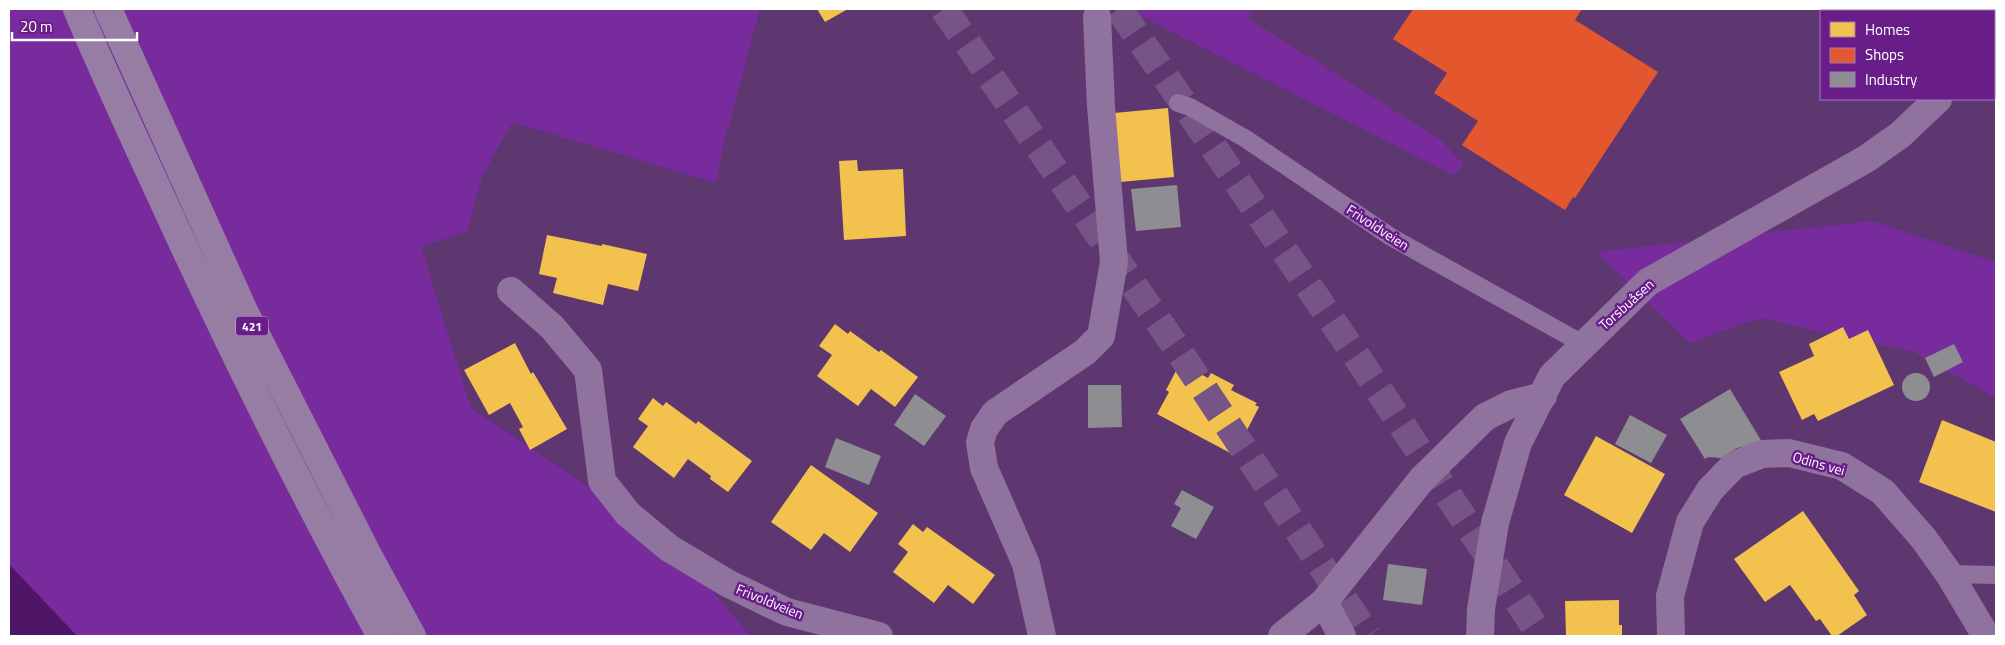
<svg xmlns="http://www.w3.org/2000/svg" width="2005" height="645" viewBox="0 0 2005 645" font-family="'Titillium Web',sans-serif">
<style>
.green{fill:#782b9d}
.water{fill:#4f1668}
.homes{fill:#f2c14e}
.shops{fill:#e4572e}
.industry{fill:#8d8d92}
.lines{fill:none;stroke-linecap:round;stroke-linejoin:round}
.trunk-tunnel{stroke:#765485;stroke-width:28;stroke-dasharray:28 14;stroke-linecap:butt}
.motorway-tunnel{stroke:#765485;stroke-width:28;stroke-dasharray:28 14;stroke-linecap:butt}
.path{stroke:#90729e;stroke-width:3;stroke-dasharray:2.5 4;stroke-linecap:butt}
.service{stroke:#90729e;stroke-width:18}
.minor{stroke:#90729e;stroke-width:28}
.primary{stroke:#977ca3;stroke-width:28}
.labels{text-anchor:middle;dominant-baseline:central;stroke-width:5;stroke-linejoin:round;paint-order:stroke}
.shield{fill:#681d89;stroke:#d2bbdc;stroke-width:1}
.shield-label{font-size:12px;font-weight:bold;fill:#fff}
.street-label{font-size:14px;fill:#fff;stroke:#681d89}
</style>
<rect width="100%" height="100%" fill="#5e3670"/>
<g class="green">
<path d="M9 9H760L722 151 716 183 512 122 482 177 467 231 421 247 471 408 668 540 751 636H77L9 564Z"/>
<path d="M1127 9H1253L1247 18 1440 139 1464 165 1453 175Z"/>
<path d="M1872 221 1996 262V398L1914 352 1760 318 1689 343 1597 252Z"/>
</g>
<path class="water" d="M9 564 77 636H9Z"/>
<g class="homes">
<path d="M817 9H848L825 22Z"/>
<path d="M1168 108 1174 177 1120 182 1114 113Z"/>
<path d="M857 160 858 171 903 169 906 236 844 240 839 161Z"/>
<path d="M547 235 602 246V244L647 254 638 291 608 284 603 305 553 293 557 278 539 274Z"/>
<path d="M835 324 848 334 850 331 879 352 881 350 918 377 895 407 871 389 858 406 817 376 832 355 819 346Z"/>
<path d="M1843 327 1849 339 1868 330 1894 385 1818 421 1814 414 1802 420 1779 372 1814 356 1809 344Z"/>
<path d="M515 343 531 374 533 372 567 429 530 450 519 429 523 427 510 403 489 415 464 370Z"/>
<path d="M1180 363 1208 378 1211 373 1234 385 1231 390 1257 403 1255 405 1259 407 1234 455 1157 414 1169 392 1166 390Z"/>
<path d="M653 398 663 406 666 402 696 424 698 421 752 461 728 492 710 479 711 476 688 459 674 478 633 447 648 426 638 419Z"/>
<path d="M1942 420 1996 442V512L1919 482Z"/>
<path d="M1596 436 1665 474 1632 533 1564 495Z"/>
<path d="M811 465 878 513 850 552 824 533 811 550 771 522Z"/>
<path d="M1803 511 1859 591 1854 595 1867 615 1837 636H1832L1820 619 1816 621 1790 585 1765 602 1734 559Z"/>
<path d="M913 524 923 532 927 527 995 575 973 604 948 585 934 603 893 572 908 552 898 544Z"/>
<path d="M1619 600V625H1622V636H1566L1565 601Z"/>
</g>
<path class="shops" d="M1413 9H1582L1575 20 1658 72 1575 198 1573 197 1565 210 1462 145 1478 121 1434 93 1447 73 1393 39Z"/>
<g class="industry">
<path d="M1177 185 1181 227 1136 231 1131 189Z"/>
<path d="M1954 344 1963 362 1934 377 1925 358Z"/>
<circle cx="1916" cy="387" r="14"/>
<path d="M1088 385H1121L1122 427 1088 428Z"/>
<path d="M1730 389 1762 442 1737 448 1721 458 1708 457 1705 459 1680 419Z"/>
<path d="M915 394 946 416 924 446 894 425Z"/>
<path d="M1630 415 1667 435 1651 463 1615 444Z"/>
<path d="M836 438 881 456 869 485 825 467Z"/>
<path d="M1182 490 1214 507 1196 539 1171 526 1181 508 1174 504Z"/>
<path d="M1388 564 1427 569 1422 605 1383 600Z"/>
</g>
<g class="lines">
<path class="trunk-tunnel" d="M944 9 1174 344 1368 636"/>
<path class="motorway-tunnel" d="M1119 9 1361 363 1541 636"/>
<path class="path" d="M1926 9 1928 11"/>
<g class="service">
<path d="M1178 103 1190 107 1246 139 1391 237 1583 344"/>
<path d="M1949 574 1996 575"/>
</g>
<g class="minor">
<path d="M1994 44 1996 42"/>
<path d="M511 291 552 327 588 370 602 481 628 514 669 548 729 584 787 612 879 636"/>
<path d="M1324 602 1342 636"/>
<path d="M1042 636 1026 564 984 468 980 442 984 429 995 413 1085 352 1101 336 1114 262 1101 106 1097 17"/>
<path d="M1282 636 1324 602 1422 479 1485 417 1511 404 1543 396"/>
<path d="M1480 636 1481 609 1495 523 1518 443 1552 376 1648 282 1866 159 1900 135 1938 99"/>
<path d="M1671 636 1670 596 1690 522 1710 490 1734 465 1762 454 1789 453 1842 466 1883 492 1924 539 1949 574 1986 636"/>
</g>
<g class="primary">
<path d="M77 9C103 71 131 131 159 192 228 343 301 491 381 636"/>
<path d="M108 9 244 311 369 557 412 636"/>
</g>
</g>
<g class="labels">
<rect class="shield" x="236" y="316.5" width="32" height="19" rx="4"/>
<g class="shield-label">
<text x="252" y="326">421</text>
</g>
<g class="street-label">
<text transform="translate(1378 227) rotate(33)">Frivoldveien</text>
<text transform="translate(1626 304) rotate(-42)">Torsbuåsen</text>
<text transform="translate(1819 463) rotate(16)">Odins vei</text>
<text transform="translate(770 601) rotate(22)">Frivoldveien</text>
</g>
</g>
<rect width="2005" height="645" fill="none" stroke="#ffffff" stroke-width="20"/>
<rect x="1820" y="10" width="175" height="90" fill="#681d89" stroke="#a477b8"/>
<rect x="1830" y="22" width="25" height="15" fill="#f2c14e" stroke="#a477b8"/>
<text x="1865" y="35" font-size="15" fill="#ffffff">Homes</text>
<rect x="1830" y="48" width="25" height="15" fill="#e4572e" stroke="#a477b8"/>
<text x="1865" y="60" font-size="15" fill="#ffffff">Shops</text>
<rect x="1830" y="72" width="25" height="15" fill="#8d8d92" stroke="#a477b8"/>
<text x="1865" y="85" font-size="15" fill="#ffffff">Industry</text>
<path d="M12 32v8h125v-8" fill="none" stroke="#ffffff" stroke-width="2.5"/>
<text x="20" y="32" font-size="15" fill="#ffffff" stroke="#681d89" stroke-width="4" paint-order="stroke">20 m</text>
</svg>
